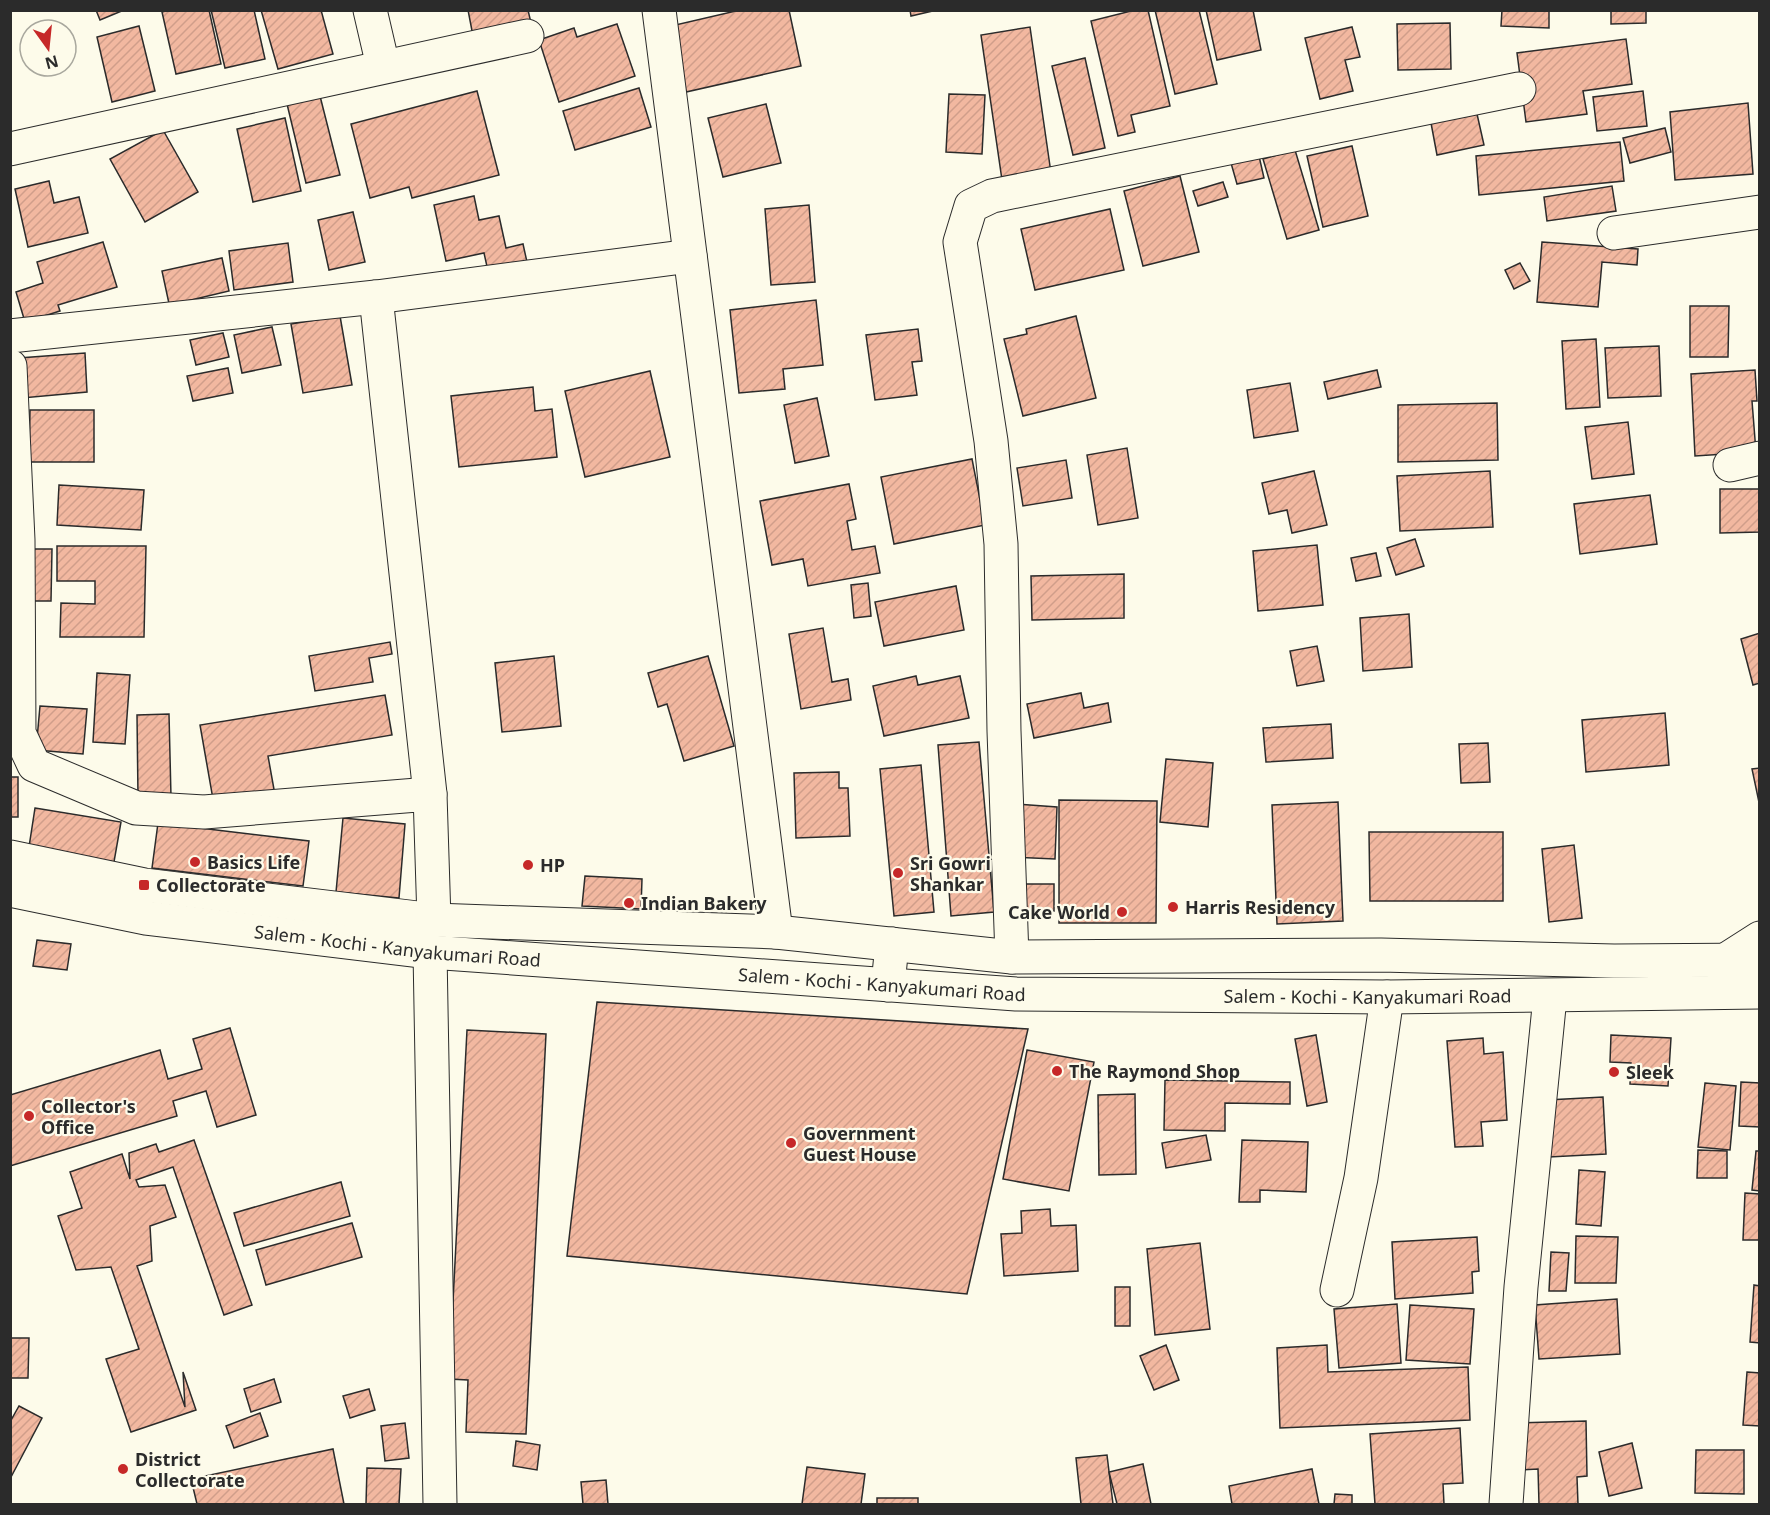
<svg xmlns="http://www.w3.org/2000/svg" width="1770" height="1515" viewBox="0 0 1770 1515" font-family="'Noto Sans',sans-serif">
<style>
.building{fill:url(#building-hatch);stroke:#2b2b2b;stroke-width:1.5}
.lines{fill:none;stroke-linecap:round;stroke-linejoin:round}
.minor-casing{stroke:#2b2b2b;stroke-width:35}
.major-casing{stroke:#2b2b2b;stroke-width:35}
.highway-casing{stroke:#2b2b2b;stroke-width:35}
.minor{stroke:#fdfbea;stroke-width:33}
.major{stroke:#fdfbea;stroke-width:33}
.highway{stroke:#fdfbea;stroke-width:33}
.poi-dot{fill:#c62828;stroke:#fdfbea;stroke-width:2}
.labels{text-anchor:middle;dominant-baseline:central;stroke-width:4.5;stroke-linejoin:round;paint-order:stroke}
.poi-label{font-size:18px;font-weight:bold;fill:#2b2b2b;stroke:#fdfbea;text-anchor:start}
.street-label{font-size:18px;fill:#2b2b2b;stroke:#fdfbea}
</style>
<defs>
<pattern id="building-hatch" width="6" height="6" patternUnits="userSpaceOnUse" patternTransform="scale(1.5)"><rect width="6" height="6" fill="#f2b8a0"/><path d="M-1 1l2-2M0 6l6-6M5 7l2-2" fill="none" stroke="#d09e8a"/></pattern>
</defs>
<rect width="100%" height="100%" fill="#fdfbea"/>
<g class="building">
<path d="M96 10H124L100 20Z"/>
<path d="M169 10H209L221 64 176 74 162 12Z"/>
<path d="M211 10H254L265 59 225 68Z"/>
<path d="M261 10H321L333 54 278 69Z"/>
<path d="M468 10H528L531 23 473 36Z"/>
<path d="M740 10H789L801 66 686 92 671 26Z"/>
<path d="M910 10H937L911 16Z"/>
<path d="M1135 10H1148L1170 106 1131 115 1135 132 1118 136 1091 21Z"/>
<path d="M1155 10H1199L1217 84 1175 94Z"/>
<path d="M1206 10H1253L1261 50 1217 60Z"/>
<path d="M1502 10H1549V28L1501 26Z"/>
<path d="M1611 10H1646V23L1611 24Z"/>
<path d="M1450 23 1451 69 1398 70 1397 24Z"/>
<path d="M617 24 635 76 559 102 539 40 574 28 577 37Z"/>
<path d="M139 26 155 91 112 102 97 37Z"/>
<path d="M1030 27 1051 173 1002 180 981 35Z"/>
<path d="M1352 27 1360 57 1345 60 1353 91 1320 99 1305 38Z"/>
<path d="M1626 39 1632 84 1583 91 1587 114 1526 122 1517 53Z"/>
<path d="M1085 58 1105 148 1073 155 1052 66Z"/>
<path d="M639 88 651 127 575 150 563 111Z"/>
<path d="M477 91 499 175 412 198 409 187 370 198 351 124Z"/>
<path d="M1643 91 1647 126 1597 131 1593 97Z"/>
<path d="M949 94 985 95 982 154 946 152Z"/>
<path d="M320 96 340 175 306 183 287 104Z"/>
<path d="M1748 103 1753 174 1675 180 1670 112Z"/>
<path d="M766 104 781 163 723 177 708 118Z"/>
<path d="M1477 114 1484 145 1437 155 1431 123Z"/>
<path d="M285 118 301 191 253 202 237 129Z"/>
<path d="M1665 128 1671 152 1630 163 1623 138Z"/>
<path d="M163 130 198 192 145 222 110 159Z"/>
<path d="M1620 142 1624 181 1479 195 1476 156Z"/>
<path d="M1352 146 1368 216 1323 227 1307 156Z"/>
<path d="M1295 150 1319 230 1287 239 1263 159Z"/>
<path d="M1259 156 1264 178 1237 184 1231 163Z"/>
<path d="M1180 176 1199 252 1143 266 1124 191Z"/>
<path d="M49 181 54 203 79 197 88 233 28 247 15 189Z"/>
<path d="M1223 182 1228 197 1198 206 1193 191Z"/>
<path d="M1612 186 1616 211 1547 221 1544 197Z"/>
<path d="M474 196 479 220 499 216 506 248 523 244 529 271 490 280 484 253 446 261 434 205Z"/>
<path d="M809 205 815 282 771 285 765 209Z"/>
<path d="M1110 209 1124 270 1035 290 1021 229Z"/>
<path d="M353 212 365 262 329 270 318 220Z"/>
<path d="M103 242 117 287 58 305 60 311 25 322 16 292 43 283 37 262Z"/>
<path d="M1542 242 1638 249 1637 265 1602 262 1598 307 1537 302Z"/>
<path d="M288 243 293 282 234 290 229 251Z"/>
<path d="M222 258 229 291 187 301 171 313 162 271Z"/>
<path d="M1520 263 1530 281 1514 289 1505 270Z"/>
<path d="M816 300 823 365 783 369 785 389 739 393 730 310Z"/>
<path d="M1690 306H1729L1728 357H1690Z"/>
<path d="M340 316 352 385 303 393 291 324Z"/>
<path d="M1076 316 1096 398 1023 416 1004 339 1027 334 1026 329Z"/>
<path d="M272 327 281 365 242 373 234 335Z"/>
<path d="M918 329 922 361 912 362 917 395 875 400 866 335Z"/>
<path d="M223 333 229 357 196 365 190 340Z"/>
<path d="M1596 339 1600 407 1566 409 1562 341Z"/>
<path d="M1659 346 1661 396 1608 398 1605 348Z"/>
<path d="M85 353 87 392 22 398 19 358Z"/>
<path d="M228 368 233 393 193 401 187 376Z"/>
<path d="M1377 370 1381 387 1328 399 1324 382Z"/>
<path d="M1755 370 1757 401H1752L1756 452 1695 456 1691 374Z"/>
<path d="M650 371 670 457 585 477 565 391Z"/>
<path d="M1290 383 1298 431 1254 438 1247 390Z"/>
<path d="M533 387 535 411 552 409 557 457 459 467 451 396Z"/>
<path d="M817 398 829 456 795 463 784 405Z"/>
<path d="M1497 403 1498 460 1398 462V405Z"/>
<path d="M30 410H94V462H29Z"/>
<path d="M1628 422 1634 474 1592 479 1585 427Z"/>
<path d="M1127 448 1138 518 1098 525 1087 455Z"/>
<path d="M972 459 985 525 894 544 881 477Z"/>
<path d="M1066 460 1072 498 1023 506 1017 468Z"/>
<path d="M1314 471 1327 525 1292 533 1287 510 1269 514 1262 483Z"/>
<path d="M1490 471 1493 527 1400 531 1397 476Z"/>
<path d="M849 484 856 519 847 521 852 550 875 546 880 573 808 586 803 559 772 565 760 501Z"/>
<path d="M59 485 144 490 141 530 57 525Z"/>
<path d="M1720 489H1760V532L1720 533Z"/>
<path d="M1650 495 1657 544 1580 554 1574 504Z"/>
<path d="M1415 539 1424 566 1396 575 1387 548Z"/>
<path d="M1317 545 1323 605 1258 611 1253 551Z"/>
<path d="M57 546H146L144 637H60L61 603 95 604V581H57Z"/>
<path d="M28 549H52L51 601H28Z"/>
<path d="M1376 553 1381 576 1356 581 1351 558Z"/>
<path d="M1124 574V618L1032 620 1031 576Z"/>
<path d="M868 583 871 616 854 618 851 585Z"/>
<path d="M956 586 964 630 884 646 875 602Z"/>
<path d="M1409 614 1412 667 1363 671 1360 618Z"/>
<path d="M823 628 832 682 848 679 851 700 801 709 789 634Z"/>
<path d="M1760 633V683L1753 685 1741 639Z"/>
<path d="M390 642 392 654 369 658 373 682 315 691 309 656Z"/>
<path d="M1317 646 1324 681 1297 686 1290 651Z"/>
<path d="M554 656 561 726 502 732 495 663Z"/>
<path d="M708 656 734 746 684 761 667 704 658 707 648 673Z"/>
<path d="M97 673 130 675 125 744 93 742Z"/>
<path d="M916 676 918 685 960 676 969 718 884 736 873 686Z"/>
<path d="M1081 693 1084 708 1108 703 1111 722 1034 738 1027 704Z"/>
<path d="M385 695 392 735 268 756 275 795 214 805 200 725Z"/>
<path d="M40 706 87 709 83 754 36 750Z"/>
<path d="M1665 713 1669 765 1586 772 1582 720Z"/>
<path d="M169 714 171 797H138L137 715Z"/>
<path d="M1331 724 1333 758 1266 762 1263 728Z"/>
<path d="M979 742 994 912 951 916 938 745Z"/>
<path d="M1488 743 1490 782 1461 783 1459 744Z"/>
<path d="M1166 759 1213 763 1208 827 1160 822Z"/>
<path d="M921 765 934 912 894 916 880 769Z"/>
<path d="M1760 768V807L1752 769Z"/>
<path d="M839 772V788H848L850 836 796 838 794 773Z"/>
<rect x="10" y="777" width="8" height="40"/>
<path d="M1059 800 1157 801 1156 923H1059Z"/>
<path d="M1338 802 1343 921 1277 924 1272 805Z"/>
<path d="M1015 804 1057 807 1055 859 1013 857Z"/>
<path d="M35 808 121 822 114 862 29 847Z"/>
<path d="M343 818 405 824 399 898 336 892Z"/>
<path d="M158 823 309 841 303 886 152 868Z"/>
<path d="M1369 832H1503V901H1370Z"/>
<path d="M1574 845 1582 918 1549 922 1542 849Z"/>
<path d="M585 876 642 879 641 909 582 906Z"/>
<path d="M1026 884H1054V911H1025Z"/>
<path d="M37 940 71 944 67 970 33 966Z"/>
<path d="M597 1002 1028 1029 967 1294 567 1256Z"/>
<path d="M230 1028 256 1115 217 1127 206 1091 173 1101 177 1116 10 1166V1095L160 1050 168 1079 202 1069 193 1039Z"/>
<path d="M467 1030 546 1034 526 1434 466 1432 468 1380 449 1379Z"/>
<path d="M1316 1035 1327 1102 1307 1106 1295 1039Z"/>
<path d="M1611 1035 1671 1038 1668 1086 1630 1084 1631 1063 1610 1062Z"/>
<path d="M1483 1038 1484 1054 1503 1052 1507 1120 1481 1122 1483 1146 1455 1147 1447 1041Z"/>
<path d="M1027 1050 1094 1062 1069 1191 1003 1179Z"/>
<path d="M1165 1080 1290 1082V1104L1225 1103V1131L1164 1130Z"/>
<path d="M1741 1082 1760 1083V1127L1739 1126Z"/>
<path d="M1705 1083 1736 1086 1730 1150 1698 1147Z"/>
<path d="M1135 1094 1136 1174 1099 1175 1098 1095Z"/>
<path d="M1603 1097 1606 1154 1549 1157 1547 1100Z"/>
<path d="M1206 1135 1211 1160 1166 1168 1162 1143Z"/>
<path d="M194 1140 252 1305 224 1315 173 1167 136 1180 139 1187 165 1185 176 1217 150 1226 152 1261 137 1266 185 1407 183 1372 196 1410 131 1432 106 1359 139 1349 111 1267 76 1270 58 1216 82 1208 70 1172 122 1154 130 1179 129 1153 156 1144 159 1152Z"/>
<path d="M1242 1140 1308 1142 1306 1192 1260 1190V1202H1239Z"/>
<path d="M1698 1150 1727 1151V1178H1697Z"/>
<path d="M1756 1151H1760V1191L1752 1190Z"/>
<path d="M1579 1170 1605 1172 1601 1226 1576 1224Z"/>
<path d="M341 1182 350 1216 244 1246 234 1213Z"/>
<path d="M1745 1193 1760 1194V1240H1743Z"/>
<path d="M1050 1209 1051 1226 1076 1225 1078 1271 1004 1276 1001 1234 1022 1233 1021 1211Z"/>
<path d="M352 1223 362 1257 266 1285 256 1250Z"/>
<path d="M1576 1236 1618 1237 1616 1283H1575Z"/>
<path d="M1477 1237 1479 1271 1472 1272 1473 1293 1395 1299 1392 1242Z"/>
<path d="M1200 1243 1210 1329 1155 1335 1147 1249Z"/>
<path d="M1551 1252 1569 1253 1566 1291H1549Z"/>
<path d="M1754 1285 1760 1286V1343L1750 1342Z"/>
<rect x="1115" y="1287" width="15" height="39"/>
<path d="M1617 1299 1620 1354 1539 1359 1535 1305Z"/>
<path d="M1397 1304 1401 1363 1339 1368 1334 1309Z"/>
<path d="M1410 1305 1474 1309 1470 1364 1406 1360Z"/>
<path d="M10 1338H29L28 1378H10Z"/>
<path d="M1166 1345 1179 1380 1154 1390 1140 1356Z"/>
<path d="M1327 1345 1328 1372 1468 1367 1470 1420 1280 1428 1277 1348Z"/>
<path d="M1747 1372 1760 1373V1426L1743 1425Z"/>
<path d="M274 1379 281 1402 251 1412 244 1389Z"/>
<path d="M369 1389 375 1410 350 1418 343 1396Z"/>
<path d="M19 1406 42 1418 10 1479V1422Z"/>
<path d="M260 1413 268 1436 234 1448 226 1426Z"/>
<path d="M1586 1421 1587 1476 1577 1477 1578 1504H1539L1538 1469 1518 1470 1516 1423Z"/>
<path d="M405 1423 409 1458 385 1461 381 1426Z"/>
<path d="M1460 1428 1463 1483 1443 1484 1444 1504H1375L1370 1434Z"/>
<path d="M516 1441 540 1445 537 1470 513 1466Z"/>
<path d="M1632 1443 1642 1488 1609 1496 1599 1452Z"/>
<path d="M333 1449 344 1504H197L191 1479Z"/>
<path d="M1696 1450H1744V1494L1695 1493Z"/>
<path d="M1107 1455 1113 1504H1081L1076 1458Z"/>
<path d="M1143 1464 1151 1504H1117L1109 1472Z"/>
<path d="M807 1467 865 1474 861 1504H802Z"/>
<path d="M367 1468 401 1469 399 1504H366Z"/>
<path d="M1312 1469 1319 1504H1232L1229 1486Z"/>
<path d="M606 1480 608 1504H583L581 1482Z"/>
<path d="M1335 1494 1352 1495V1504H1334Z"/>
<rect x="877" y="1498" width="41" height="6"/>
</g>
<g class="lines">
<g class="minor-casing">
<g id="minor">
<path d="M370 10 383 66"/>
<path d="M659 10 776 932"/>
<path d="M10 149 527 36"/>
<path d="M1614 233 1760 212"/>
<path d="M376 297 430 794"/>
<path d="M10 336 376 297 690 256"/>
<path d="M10 366 18 540 19 733 34 765 136 808 204 812 430 794 434 920"/>
<path d="M1730 465 1760 458"/>
<path d="M430 952 440 1504"/>
<path d="M1012 957 1004 731 1001 544 991 441 960 242 971 206 992 196 1519 89"/>
<path d="M888 985 892 944"/>
<path d="M1337 1290 1361 1178 1387 997"/>
<path d="M1506 1504 1521 1287 1550 997"/>
</g>
</g>
<g class="major-casing">
<path id="major" d="M1724 974V961L1760 938"/>
</g>
<g class="highway-casing">
<g id="highway">
<path d="M10 857 144 885 434 920 776 932 1012 957 1381 955 1614 961 1760 960"/>
<path id="s1" d="M10 890 146 918 430 952 1016 994 1387 997 1760 992"/>
</g>
</g>
<use href="#minor" class="minor"/>
<use href="#major" class="major"/>
<use href="#highway" class="highway"/>
</g>
<g class="poi-dot">
<circle cx="195" cy="862" r="6"/>
<circle cx="528" cy="865" r="6"/>
<circle cx="898" cy="873" r="6"/>
<rect x="138" y="879" width="12" height="12" rx="3"/>
<circle cx="629" cy="903" r="6"/>
<circle cx="1173" cy="907" r="6"/>
<circle cx="1122" cy="912" r="6"/>
<circle cx="1057" cy="1071" r="6"/>
<circle cx="1614" cy="1072" r="6"/>
<circle cx="29" cy="1116" r="6"/>
<circle cx="791" cy="1143" r="6"/>
<circle cx="123" cy="1469" r="6"/>
</g>
<g class="labels">
<g class="poi-label">
<text x="207" y="862">Basics Life</text>
<text x="910" y="863">Sri Gowri<tspan x="910" dy="21">Shankar</tspan></text>
<text x="540" y="865">HP</text>
<text x="156" y="885">Collectorate</text>
<text x="641" y="903">Indian Bakery</text>
<text x="1185" y="907">Harris Residency</text>
<text x="1110" y="912" text-anchor="end">Cake World</text>
<text x="1069" y="1071">The Raymond Shop</text>
<text x="1626" y="1072">Sleek</text>
<text x="41" y="1106">Collector's<tspan x="41" dy="21">Office</tspan></text>
<text x="803" y="1133">Government<tspan x="803" dy="21">Guest House</tspan></text>
<text x="135" y="1459">District<tspan x="135" dy="21">Collectorate</tspan></text>
</g>
<g class="street-label">
<text stroke="none"><textPath href="#s1" startOffset="392">Salem - Kochi - Kanyakumari Road</textPath></text>
<text stroke="none"><textPath href="#s1" startOffset="878">Salem - Kochi - Kanyakumari Road</textPath></text>
<text stroke="none"><textPath href="#s1" startOffset="1364">Salem - Kochi - Kanyakumari Road</textPath></text>
</g>
</g>
<rect width="1770" height="1515" fill="none" stroke="#2b2b2b" stroke-width="24"/>
<g transform="translate(48 48) rotate(165)"><circle r="28" fill="#fdfbea" stroke="#a9a89e" stroke-width="1.5"/>
<path d="M0-4.5L10 22L0 15L-10 22Z" fill="#c62828"/>
<text y="-9" font-size="16" font-weight="bold" text-anchor="middle" fill="#2b2b2b">N</text>
</g>
</svg>
